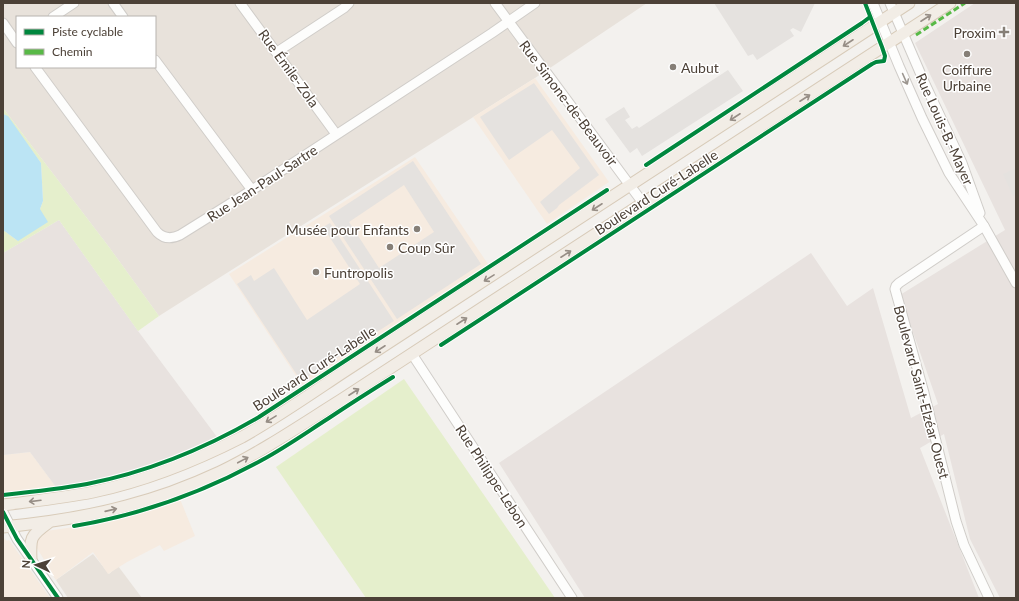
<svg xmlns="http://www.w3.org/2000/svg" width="1019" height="601" viewBox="0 0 1019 601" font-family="Lato,sans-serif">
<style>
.residential{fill:#e8e2db;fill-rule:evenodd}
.commercial{fill:#f6ebe0}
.industrial{fill:#e8e2df}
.green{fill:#e5efcc}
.parking{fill:#e5e2df;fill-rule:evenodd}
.water{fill:#bbe4f4}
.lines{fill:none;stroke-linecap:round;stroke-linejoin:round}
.minor-casing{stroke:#d0cdc9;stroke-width:11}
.major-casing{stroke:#d8cbb9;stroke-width:13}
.minor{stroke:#fdfdfc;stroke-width:9}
.major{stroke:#f2ede6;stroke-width:11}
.quiet{stroke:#58b947;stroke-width:3;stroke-dasharray:6 3;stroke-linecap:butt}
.cycleway-casing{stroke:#fff;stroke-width:6}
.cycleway{stroke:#00873e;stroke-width:4}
.oneway{stroke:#978e86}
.oneway2{stroke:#9c9690}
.poi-dot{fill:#867f77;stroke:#fff;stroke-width:1.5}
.labels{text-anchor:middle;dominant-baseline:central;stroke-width:3;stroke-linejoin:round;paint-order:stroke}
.poi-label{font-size:14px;fill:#4c4137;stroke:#fff;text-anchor:start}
.street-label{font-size:14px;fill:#4c4137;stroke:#fff}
</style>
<rect width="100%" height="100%" fill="#f3f1ee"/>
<g class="residential">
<path d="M3 3H647L535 78 159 316 109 247 3 108ZM17 17H155V67H17Z"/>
<path d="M93 554 109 574 118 566 142 598H68L56 580Z"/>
</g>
<g class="commercial">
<path d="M535 78 609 182 547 224 473 117Z"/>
<path d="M415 157 488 264 302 385 229 274Z"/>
<path d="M30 452 56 487 3 493V455Z"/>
<path d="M180 499 195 536 164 551 160 545 127 562 108 574 93 552 56 580 44 564 46 563 37 548 36 542 37 537 46 531 88 525 89 527 93 526V524L164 505Z"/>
<path d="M3 537 7 541 9 540 50 598H3Z"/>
</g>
<g class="industrial">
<path d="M975 3H1016V598H1000L970 539 944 434 920 448 979 598H585L499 463 811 253 847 306 873 288 911 418 938 404 900 295 1005 230 915 43Z"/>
<path d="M59 220 138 331 217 437 169 458 147 466 120 474 89 481 56 487 30 452 3 455V253Z"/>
</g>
<g class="green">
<path d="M3 108 109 247 159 316 138 331 59 220 3 253V230L18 241 40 209 43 201 41 163 8 117 3 114Z"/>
<path d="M404 379 555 598H366L276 467Z"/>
</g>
<g class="parking">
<path d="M714 3H815L801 32 793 28 790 30 794 36 757 60 753 54 748 56Z"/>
<path d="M728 70 743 91 642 156 637 148 630 153 605 119 624 107 630 117 625 120 632 129 637 126 639 128Z"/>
<path d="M534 83 599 175 559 205 557 208 549 214 540 202 580 168 552 130 509 160 480 117Z"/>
<path d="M413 161 481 264 397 319 329 216ZM404 185 434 232 379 268 349 222Z"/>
<path d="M1016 168V195L1013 196 1003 174Z"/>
<path d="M330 223 394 321 301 381 237 284 251 275 254 281 274 268 307 320 360 284 323 227Z"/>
</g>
<path class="water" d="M3 114 8 116 41 163 43 201 40 209 48 222 18 241 3 230Z"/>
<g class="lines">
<g class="minor-casing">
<g id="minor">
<path d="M113 3 123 17"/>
<path d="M240 3 336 134"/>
<path d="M495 3 643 203"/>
<path d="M873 3 899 66 922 118 949 173 984 226 1016 283"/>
<path d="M890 3 925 84 962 163 980 213"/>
<path d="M53 17 74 3"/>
<path d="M3 23 17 43"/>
<path d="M277 52 344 8 349 3"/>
<path d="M155 60 252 190"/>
<path d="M35 67 157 232C164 239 172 239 180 235L252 190 492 33 535 3"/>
<path d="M984 226 899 283 896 286 895 289 924 393 956 521 964 545 989 598"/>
<path d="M412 354 572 598"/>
<path d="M3 512 17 539 58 598"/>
</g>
</g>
<g class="major-casing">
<g id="major">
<path d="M3 505C33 501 63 498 93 492 145 481 195 461 242 437 276 418 309 395 342 373L909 3"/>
<path d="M3 527C44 523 86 517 126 506 158 498 190 486 220 472 263 451 301 425 341 400L950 3"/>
<path d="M31 560C30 538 30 536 48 523"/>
</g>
</g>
<use href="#minor" class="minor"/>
<use href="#major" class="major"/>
<path class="quiet" d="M916 35 965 3"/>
<g class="cycleway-casing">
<g id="cycleway">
<path d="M646 165 862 23 870 17"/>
<path d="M441 345 872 64 876 62 884 61 885 56 882 47 865 3"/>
<path d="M3 495C31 492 59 489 87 484 148 472 206 448 259 417L607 190"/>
<path d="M3 512 17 539 58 598"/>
<path d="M74 526C140 515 204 492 262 460 286 447 307 432 329 418 350 404 372 390 393 377"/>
</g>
</g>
<use href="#cycleway" class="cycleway"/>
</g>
<defs><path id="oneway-shaft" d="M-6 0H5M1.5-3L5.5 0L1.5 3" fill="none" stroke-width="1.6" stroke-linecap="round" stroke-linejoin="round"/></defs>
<g class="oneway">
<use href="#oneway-shaft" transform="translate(926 18) rotate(-33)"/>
<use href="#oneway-shaft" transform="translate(848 43) rotate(147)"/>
<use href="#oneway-shaft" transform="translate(805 98) rotate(-33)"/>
<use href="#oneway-shaft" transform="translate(735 117) rotate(147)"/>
<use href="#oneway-shaft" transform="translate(597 207) rotate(147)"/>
<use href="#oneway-shaft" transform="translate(566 254) rotate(-33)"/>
<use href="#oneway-shaft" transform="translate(489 278) rotate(148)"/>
<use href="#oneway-shaft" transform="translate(462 321) rotate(-33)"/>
<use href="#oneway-shaft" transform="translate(380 349) rotate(147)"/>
<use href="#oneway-shaft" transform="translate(354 392) rotate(-33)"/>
<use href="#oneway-shaft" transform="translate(271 419) rotate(148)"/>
<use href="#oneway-shaft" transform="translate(243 460) rotate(-28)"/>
<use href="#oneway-shaft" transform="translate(35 501) rotate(173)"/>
<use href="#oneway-shaft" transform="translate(111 510) rotate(-13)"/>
</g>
<use class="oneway2" href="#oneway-shaft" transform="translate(905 79) rotate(66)"/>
<g class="poi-dot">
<path d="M1002 26h4v4h4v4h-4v4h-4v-4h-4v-4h4z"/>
<circle cx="967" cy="54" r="4"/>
<circle cx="673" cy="67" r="4"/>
<circle cx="417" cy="229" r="4"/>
<circle cx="390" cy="247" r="4"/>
<circle cx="316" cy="272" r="4"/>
</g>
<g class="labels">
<g class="poi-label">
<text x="996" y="32" text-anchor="end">Proxim</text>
<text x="681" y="67">Aubut</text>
<text x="967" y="69" text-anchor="middle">Coiffure<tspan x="967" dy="16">Urbaine</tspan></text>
<text x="409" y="229" text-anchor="end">Musée pour Enfants</text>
<text x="398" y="247">Coup Sûr</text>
<text x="324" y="272">Funtropolis</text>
</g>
<g class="street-label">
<text transform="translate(289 68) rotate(54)">Rue Émile-Zola</text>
<text transform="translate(569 103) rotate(53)">Rue Simone-de-Beauvoir</text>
<text transform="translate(945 129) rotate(66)">Rue Louis-B.-Mayer</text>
<text transform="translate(262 183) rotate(-33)">Rue Jean-Paul-Sartre</text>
<text transform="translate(656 192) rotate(-33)">Boulevard Curé-Labelle</text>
<text transform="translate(314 368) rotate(-33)">Boulevard Curé-Labelle</text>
<text transform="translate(922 392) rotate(75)">Boulevard Saint-Elzéar Ouest</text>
<text transform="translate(492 476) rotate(57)">Rue Philippe-Lebon</text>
</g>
</g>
<rect width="1019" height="601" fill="none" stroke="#4c4137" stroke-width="8"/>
<rect x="16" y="16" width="140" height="52" fill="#ffffff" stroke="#b7b3af"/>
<rect x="24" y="29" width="20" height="6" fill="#00873e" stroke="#b7b3af"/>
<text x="52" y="36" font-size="12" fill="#4c4137">Piste cyclable</text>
<rect x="24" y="49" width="20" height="6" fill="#58b947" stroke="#b7b3af"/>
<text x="52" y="56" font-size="12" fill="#4c4137">Chemin</text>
<g transform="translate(36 565) rotate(274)" stroke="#ffffff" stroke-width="3" paint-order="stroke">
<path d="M0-3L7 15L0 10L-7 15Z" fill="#4c4137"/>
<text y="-6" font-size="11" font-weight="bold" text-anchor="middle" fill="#4c4137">N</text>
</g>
</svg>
